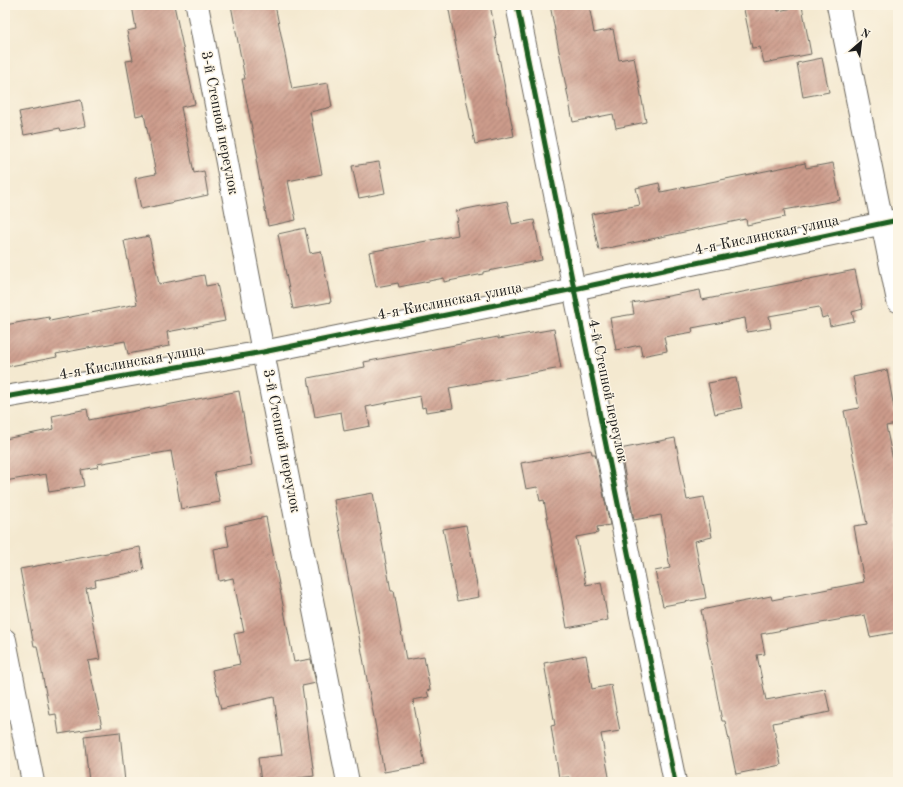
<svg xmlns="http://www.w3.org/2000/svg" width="903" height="787" viewBox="0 0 903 787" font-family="'Old Standard TT',serif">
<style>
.building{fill:url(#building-hatch)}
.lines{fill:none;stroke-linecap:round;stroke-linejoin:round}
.minor-casing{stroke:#68645b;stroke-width:24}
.minor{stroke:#fff;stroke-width:22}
.cycleway-casing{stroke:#fcf5e5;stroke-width:8}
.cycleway{stroke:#1b5e20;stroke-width:5}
.labels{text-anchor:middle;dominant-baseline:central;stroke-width:3;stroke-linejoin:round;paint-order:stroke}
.street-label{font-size:15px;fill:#1c1c1c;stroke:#fcf5e5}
</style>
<defs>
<pattern id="building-hatch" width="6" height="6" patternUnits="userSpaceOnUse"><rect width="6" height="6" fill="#cc9b8b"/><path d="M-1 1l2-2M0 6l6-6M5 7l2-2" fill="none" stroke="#a57e71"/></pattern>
</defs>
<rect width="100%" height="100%" fill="#fcf5e5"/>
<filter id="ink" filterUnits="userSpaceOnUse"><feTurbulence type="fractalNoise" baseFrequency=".025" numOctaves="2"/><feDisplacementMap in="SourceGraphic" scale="8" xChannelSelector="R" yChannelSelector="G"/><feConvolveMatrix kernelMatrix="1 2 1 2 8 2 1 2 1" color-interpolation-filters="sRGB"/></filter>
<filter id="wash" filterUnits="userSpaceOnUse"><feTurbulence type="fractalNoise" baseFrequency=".012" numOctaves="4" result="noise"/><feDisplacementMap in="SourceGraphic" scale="16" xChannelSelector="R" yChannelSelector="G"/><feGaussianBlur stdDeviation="0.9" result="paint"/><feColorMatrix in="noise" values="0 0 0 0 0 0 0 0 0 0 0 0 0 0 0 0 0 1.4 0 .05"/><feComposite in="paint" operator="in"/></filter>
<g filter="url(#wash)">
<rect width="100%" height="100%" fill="#f4e9d0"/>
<g id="blocks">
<g class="building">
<path d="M132 5H174L195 104 181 107 194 173 204 171 208 195 141 209 135 178 156 174 144 114 136 116 126 61 133 60 127 31 136 29Z"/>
<path d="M231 5H275L292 89 328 83 332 107 310 112 322 174 288 181 296 220 268 226 256 159 258 158 242 79H245Z"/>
<path d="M448 5H490L496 35 495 36 514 136 475 144Z"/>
<path d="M550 5H589L594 33 613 29 619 60 634 57 646 122 616 128 613 114 573 122Z"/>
<path d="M743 5H777L778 11 802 6 811 54 764 63 760 47 752 48Z"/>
<path d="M822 58 829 92 803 97 797 63Z"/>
<path d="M81 100 86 126 61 131 60 128 24 135 19 112Z"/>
<path d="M379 162 385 193 359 198 352 166Z"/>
<path d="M805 163 806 168 833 163 840 200 784 210 785 217 747 225 746 219 599 250 591 214 640 205 636 188 659 183 661 192Z"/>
<path d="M507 201 512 224 534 220 542 260 483 272V274L444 282V278L399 287 398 283 376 287 369 252 458 235 456 222 458 221 456 211Z"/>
<path d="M305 228 310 253 321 251 331 302 293 309 278 234Z"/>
<path d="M149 236 159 284 204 275 206 286 217 284 225 321 167 332 169 346 128 354 125 341 56 354 57 357 5 367V325L49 317 50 321 137 304 124 241Z"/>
<path d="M855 270 863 309 852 312 854 321 830 326 828 316 822 318 819 307 769 316 771 328 747 332 745 318 692 328 693 332 664 337 667 351 642 356 640 345 616 350 610 318 634 314 632 303 700 290 702 300Z"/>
<path d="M554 329 561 368 449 388 453 408 426 412 425 407 422 408 420 396 366 407 370 426 344 431 341 412 315 417 308 378 365 367 364 362 498 337V339Z"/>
<path d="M887 370 897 424 886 426 898 485V632L870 637 865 615 761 634 765 654 757 655 766 700 825 689 830 712 773 723 781 765 736 774 725 721H722L701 610 771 596 772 600 864 582 854 526 867 524 844 411 859 408 853 377Z"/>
<path d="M736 378 742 408 715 414 708 383Z"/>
<path d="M239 391 252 465 214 472 220 502 181 509 171 451 97 464 98 467 81 470 84 486 49 492 46 474 5 481V439L54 429 52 416 87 409 89 420Z"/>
<path d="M675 438 687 500 704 497 712 537 695 541 706 598 663 606 655 571 670 568 661 515 634 520 620 449Z"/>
<path d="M591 450 592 454H595L610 525 597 527 598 533 576 537 586 585 601 582 608 620 567 628 544 500 540 501 537 487 526 489 521 463Z"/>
<path d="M373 493 391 591H394L406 660 424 657 430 690 427 691 429 697 413 700 425 765 384 772 334 500Z"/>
<path d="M266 517 294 662 311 659 316 683 302 686 314 776 269 782H261L258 758 282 755 274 697 221 709 212 670 240 664 234 634 244 632 233 578 219 581 214 549 229 546 225 526Z"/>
<path d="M466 525 479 597 457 601 443 529Z"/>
<path d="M140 547 144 570 95 580 96 586 86 588 100 659 88 661 102 727 59 734 56 714 50 715 37 646H34L20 569Z"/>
<path d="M586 655 592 689 611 685 620 731 601 734 610 782H570L569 777 559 778 551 726 555 725 544 663Z"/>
<path d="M120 732 125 782H89L84 736Z"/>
</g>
</g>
</g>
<g filter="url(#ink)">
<use href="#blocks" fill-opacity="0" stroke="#68645b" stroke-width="1"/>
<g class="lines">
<g class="minor-casing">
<g id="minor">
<path d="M197 5 263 352 348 782"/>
<path d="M517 5 574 289 675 782"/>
<path d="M838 5 898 301"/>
<path d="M5 397 263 352 574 289 898 220"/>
<path d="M5 640 33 782"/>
</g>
</g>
<use href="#minor" class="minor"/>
<g class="cycleway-casing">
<g id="cycleway">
<path d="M517 5 574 289 675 782"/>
<path d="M5 397 263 352 574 289 898 220"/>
</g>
</g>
<use href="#cycleway" class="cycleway"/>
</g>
</g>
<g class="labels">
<g class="street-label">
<text transform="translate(219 123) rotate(79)">3-й Степной переулок</text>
<text transform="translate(767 236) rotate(-12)">4-я Кислинская улица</text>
<text transform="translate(450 302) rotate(-11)">4-я Кислинская улица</text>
<text transform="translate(132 363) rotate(-10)">4-я Кислинская улица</text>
<text transform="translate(607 391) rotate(78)">4-й Степной переулок</text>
<text transform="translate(281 441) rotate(79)">3-й Степной переулок</text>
</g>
</g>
<rect width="903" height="787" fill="none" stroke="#fcf5e5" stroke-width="20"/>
<g transform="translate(861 42) rotate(28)" stroke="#fcf5e5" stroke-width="3" paint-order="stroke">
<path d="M0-3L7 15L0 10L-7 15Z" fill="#1c1c1c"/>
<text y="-6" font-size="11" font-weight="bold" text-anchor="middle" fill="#1c1c1c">N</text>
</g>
</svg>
